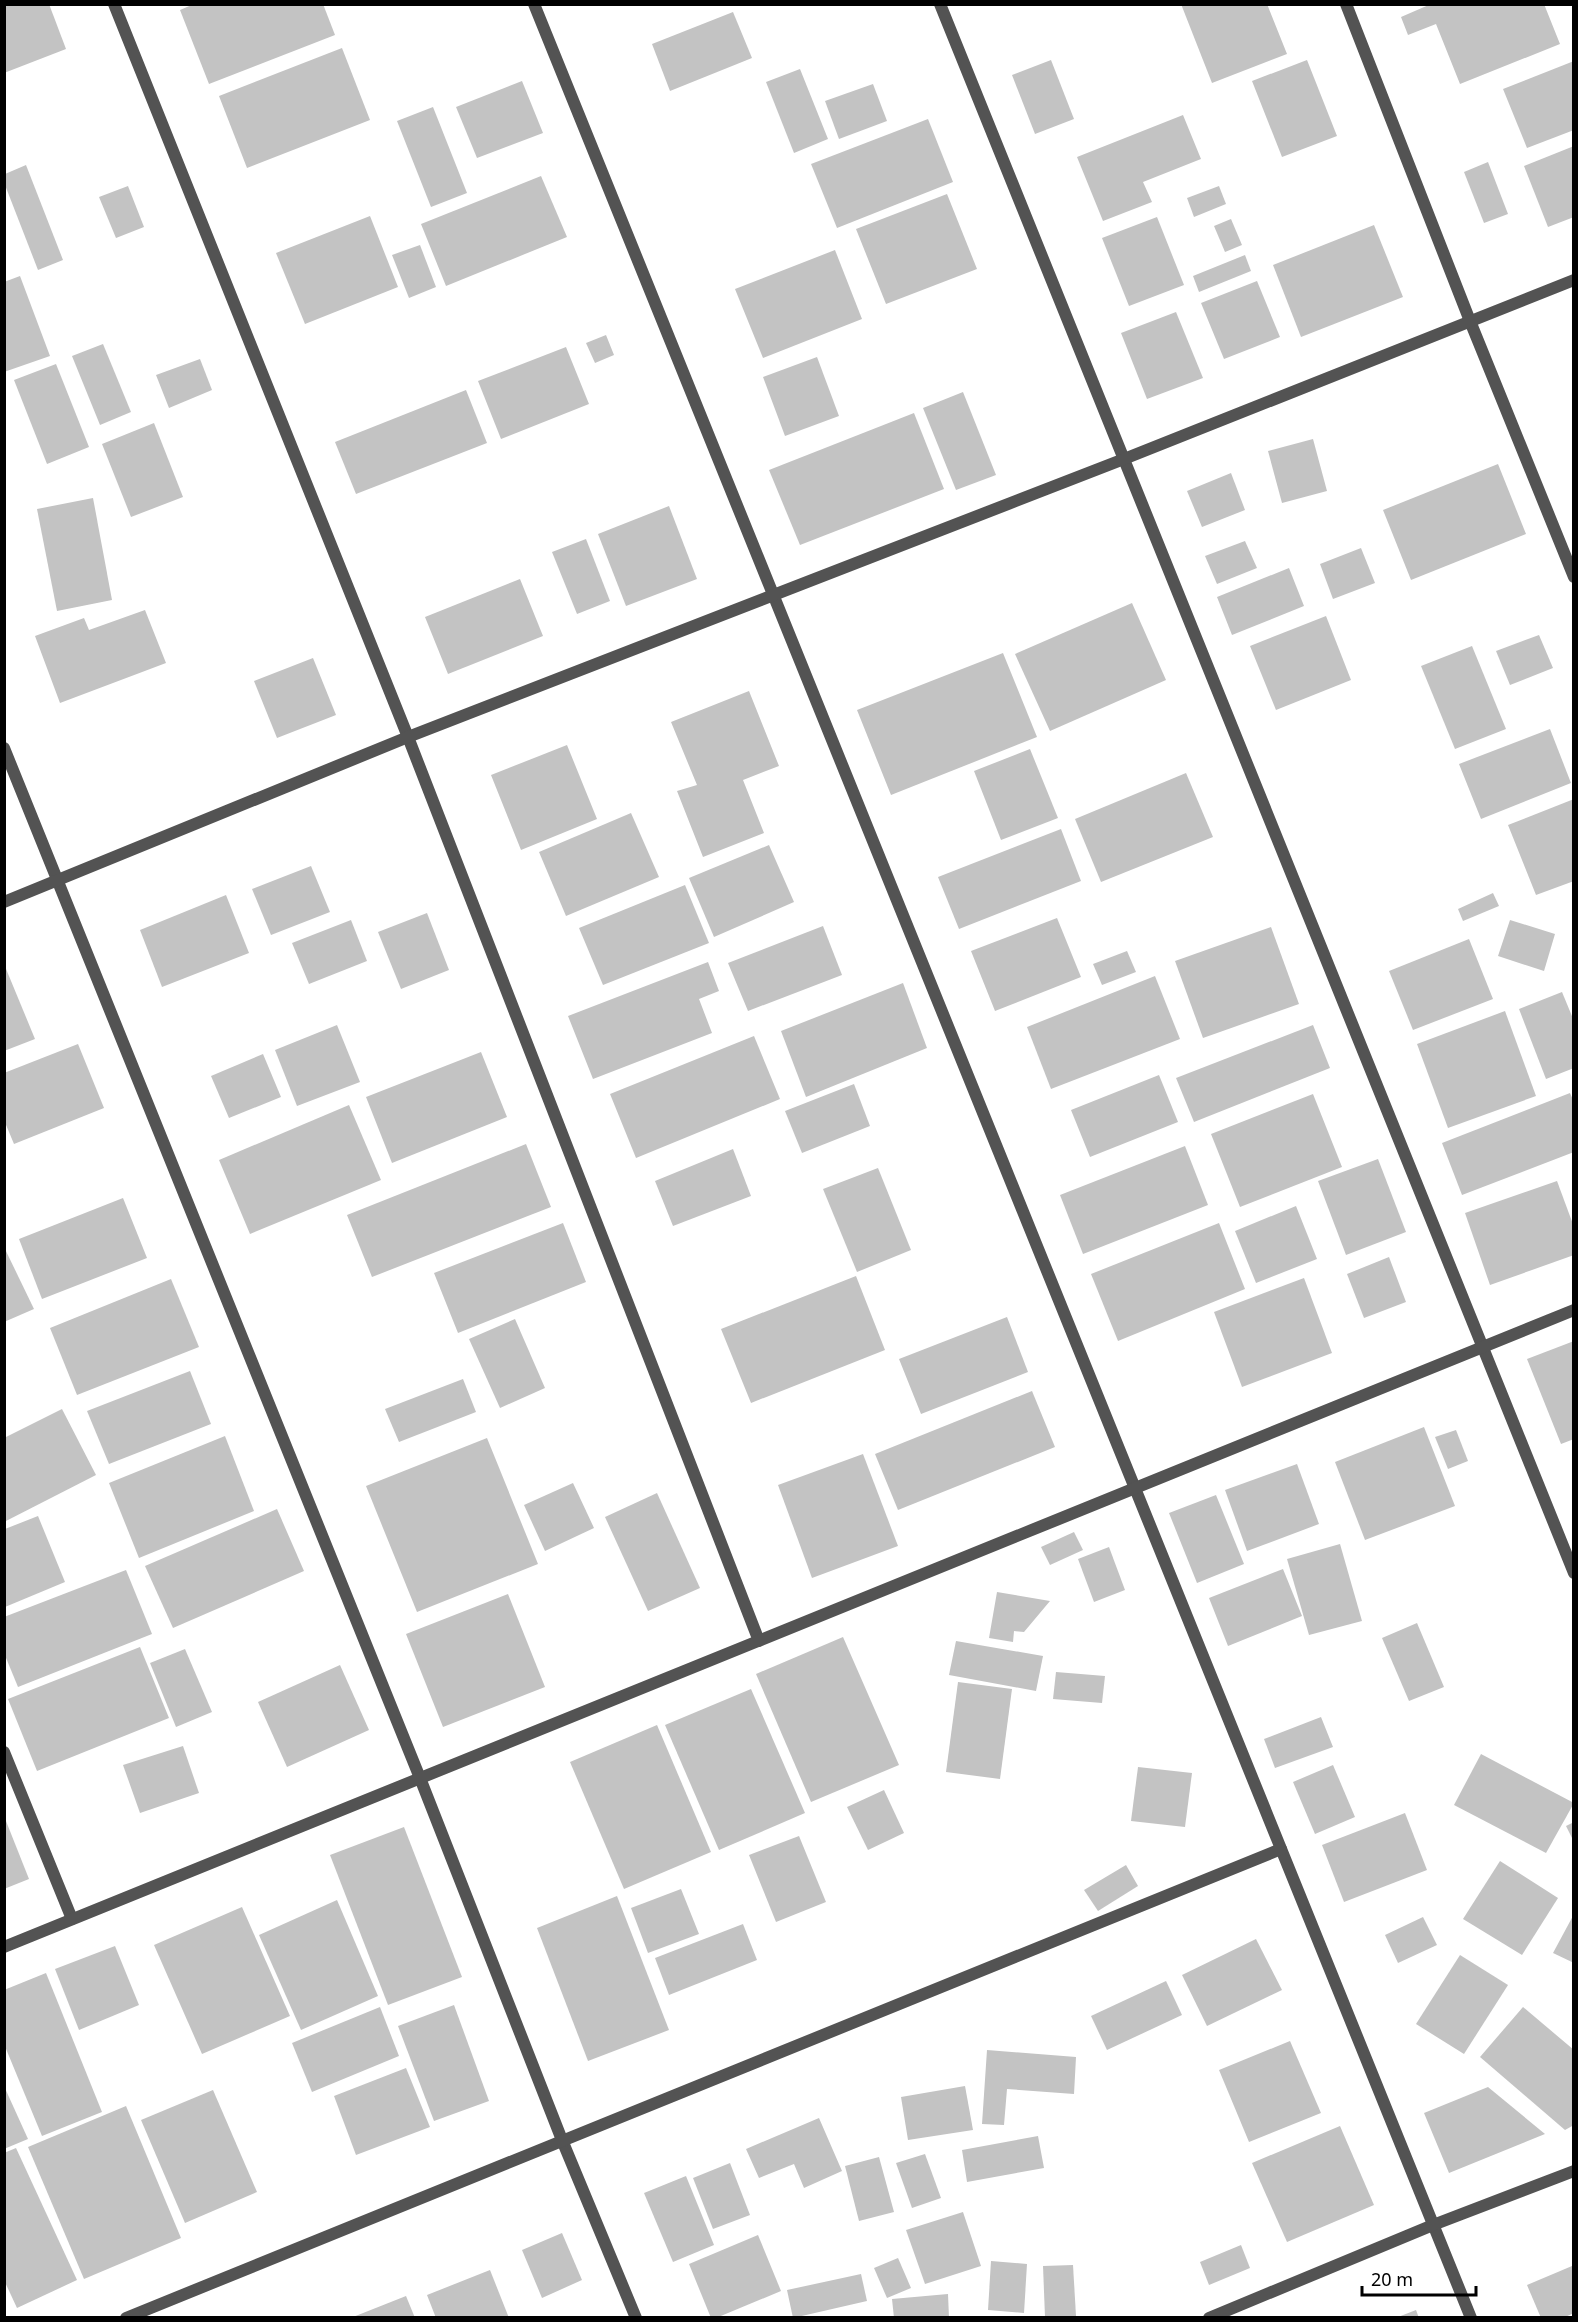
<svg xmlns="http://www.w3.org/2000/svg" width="1578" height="2322" viewBox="0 0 1578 2322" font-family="'Noto Sans',sans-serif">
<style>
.building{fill:#c3c3c3}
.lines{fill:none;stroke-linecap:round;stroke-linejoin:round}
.street{stroke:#535353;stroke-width:12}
</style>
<rect width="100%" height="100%" fill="#fff"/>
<g class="building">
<path d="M4 4H49L66 49 4 73Z"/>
<path d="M194 4H323L335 35 209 84 180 10Z"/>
<path d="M1181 4H1267L1287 54 1212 83Z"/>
<path d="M1431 4H1544L1560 44 1460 84 1436 24 1408 35 1401 17Z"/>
<path d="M733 12 752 58 670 91 652 44Z"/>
<path d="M342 48 370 120 247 168 219 96Z"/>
<path d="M1051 60 1074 119 1035 134 1012 75Z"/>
<path d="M1307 60 1337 136 1282 157 1252 81Z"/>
<path d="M1574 61V130L1527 148 1503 89Z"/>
<path d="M800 69 828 139 794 153 766 82Z"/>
<path d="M522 81 543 133 477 158 456 107Z"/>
<path d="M873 84 887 121 839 139 825 101Z"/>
<path d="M433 107 467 193 431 207 397 121Z"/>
<path d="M1183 115 1201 159 1143 182 1152 202 1103 221 1077 157Z"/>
<path d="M928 119 953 182 837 228 811 164Z"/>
<path d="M1574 146V217L1548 227 1524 166Z"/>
<path d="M1488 162 1508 214 1484 223 1464 172Z"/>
<path d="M26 165 63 260 38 270 5 185V174Z"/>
<path d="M541 176 567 237 446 286 421 224Z"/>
<path d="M128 186 144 227 116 238 99 197Z"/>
<path d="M1219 186 1226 204 1194 217 1187 198Z"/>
<path d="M947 194 977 269 886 304 856 229Z"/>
<path d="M370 216 398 287 305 324 276 253Z"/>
<path d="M1157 217 1184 285 1129 306 1102 238Z"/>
<path d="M1231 219 1242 245 1225 252 1214 226Z"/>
<path d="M1374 225 1403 297 1301 337 1273 265Z"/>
<path d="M420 245 436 287 409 298 392 255Z"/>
<path d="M835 250 862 319 763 358 735 289Z"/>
<path d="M1245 255 1251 271 1199 292 1193 276Z"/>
<path d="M20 276 50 356 4 372V282Z"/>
<path d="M1257 281 1280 337 1224 359 1201 303Z"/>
<path d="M1176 312 1203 378 1147 399 1121 333Z"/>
<path d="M606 335 614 355 595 363 586 343Z"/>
<path d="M103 344 131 412 100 425 72 356Z"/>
<path d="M566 347 589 404 501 439 478 381Z"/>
<path d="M817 357 839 416 785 436 763 377Z"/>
<path d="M200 359 212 390 169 408 156 375Z"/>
<path d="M56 364 89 447 47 464 14 380Z"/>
<path d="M466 390 487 443 356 494 335 442Z"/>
<path d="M963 392 996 475 956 490 923 408Z"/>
<path d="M914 413 944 489 800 545 769 470Z"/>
<path d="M154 423 183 497 131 517 102 444Z"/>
<path d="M1313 439 1327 491 1282 503 1268 451Z"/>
<path d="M1498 464 1526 534 1411 580 1383 510Z"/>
<path d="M1231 473 1245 510 1202 527 1187 491Z"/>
<path d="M93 498 112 600 57 611 37 509Z"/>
<path d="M669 506 697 579 626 606 598 534Z"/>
<path d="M586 539 610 601 577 614 552 552Z"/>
<path d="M1245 541 1257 568 1217 584 1205 556Z"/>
<path d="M1361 548 1375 583 1333 599 1320 564Z"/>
<path d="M1289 568 1304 606 1232 635 1217 597Z"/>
<path d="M520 579 543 636 448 674 425 617Z"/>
<path d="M1132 603 1166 680 1050 731 1015 654Z"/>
<path d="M145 610 166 663 60 703 35 636 84 618 89 630Z"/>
<path d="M1326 616 1351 680 1276 710 1250 646Z"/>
<path d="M1539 635 1553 668 1510 685 1496 651Z"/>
<path d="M1472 646 1506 729 1455 749 1421 666Z"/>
<path d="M1003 653 1037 737 891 795 857 710Z"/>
<path d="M313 658 336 715 277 738 254 681Z"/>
<path d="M749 691 779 766 743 780 764 833 703 857 677 791 697 785 671 722Z"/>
<path d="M1550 729 1571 783 1481 819 1459 764Z"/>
<path d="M567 745 597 819 521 850 491 775Z"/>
<path d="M1030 749 1058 818 1001 840 974 771Z"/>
<path d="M1186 773 1213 837 1101 882 1075 819Z"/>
<path d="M1574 799V881L1536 895 1508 825Z"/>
<path d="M631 813 659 877 566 916 539 852Z"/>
<path d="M1061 829 1081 881 959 929 938 877Z"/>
<path d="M769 845 794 902 714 937 689 878Z"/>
<path d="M311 866 330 912 271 935 252 889Z"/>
<path d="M685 885 709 943 603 985 579 928Z"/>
<path d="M1493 893 1499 906 1463 921 1458 909Z"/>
<path d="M226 895 249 953 162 987 140 930Z"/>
<path d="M427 913 449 970 401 989 378 932Z"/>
<path d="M1057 918 1081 977 995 1011 971 951Z"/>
<path d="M351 920 367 961 309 984 292 943Z"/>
<path d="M1510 920 1555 934 1544 971 1498 956Z"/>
<path d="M823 926 842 975 748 1011 728 963Z"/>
<path d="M1271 927 1299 1004 1203 1038 1175 961Z"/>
<path d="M1469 939 1493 999 1413 1030 1389 971Z"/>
<path d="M1127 951 1136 972 1102 985 1093 964Z"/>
<path d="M708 962 719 991 699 999 712 1033 593 1079 568 1016Z"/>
<path d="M4 964 35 1039 4 1051Z"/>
<path d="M1155 976 1180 1039 1051 1089 1027 1027Z"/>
<path d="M903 983 927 1048 806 1097 781 1031Z"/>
<path d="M1562 992 1574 1021V1068L1546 1079 1519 1009Z"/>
<path d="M1505 1011 1536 1096 1448 1128 1417 1044Z"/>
<path d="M337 1025 360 1082 297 1106 275 1050Z"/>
<path d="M1313 1025 1330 1068 1194 1122 1176 1078Z"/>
<path d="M754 1036 780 1099 636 1158 610 1094Z"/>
<path d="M78 1044 104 1108 14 1144 4 1120V1073Z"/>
<path d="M481 1052 507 1117 392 1163 366 1097Z"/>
<path d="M263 1054 281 1097 229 1118 211 1076Z"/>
<path d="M1159 1075 1178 1122 1090 1157 1071 1110Z"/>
<path d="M854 1084 870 1126 802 1153 785 1111Z"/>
<path d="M1570 1093 1574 1102V1152L1462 1195 1442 1143Z"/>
<path d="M1313 1094 1342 1167 1240 1207 1211 1134Z"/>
<path d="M349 1105 381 1180 250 1234 219 1160Z"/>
<path d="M526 1144 551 1207 372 1277 347 1215Z"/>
<path d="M1185 1146 1208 1205 1083 1254 1060 1195Z"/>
<path d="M733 1149 751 1196 673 1226 655 1181Z"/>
<path d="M1378 1159 1406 1232 1346 1255 1318 1181Z"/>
<path d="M878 1168 911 1250 857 1272 823 1189Z"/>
<path d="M1557 1181 1574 1227V1255L1490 1285 1465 1213Z"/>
<path d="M123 1198 147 1258 42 1299 19 1239Z"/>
<path d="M1296 1206 1317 1259 1256 1283 1235 1231Z"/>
<path d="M563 1223 586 1282 458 1333 434 1273Z"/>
<path d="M1219 1223 1245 1289 1118 1341 1091 1274Z"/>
<path d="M4 1247 34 1309 4 1322Z"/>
<path d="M1389 1257 1406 1302 1364 1318 1347 1274Z"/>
<path d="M856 1276 885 1350 751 1403 721 1329Z"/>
<path d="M1304 1278 1332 1353 1242 1387 1214 1312Z"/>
<path d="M171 1279 199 1347 77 1395 50 1328Z"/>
<path d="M1007 1317 1028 1372 921 1414 899 1359Z"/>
<path d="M515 1319 545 1388 500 1408 469 1339Z"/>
<path d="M1574 1341V1439L1561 1444 1527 1359Z"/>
<path d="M190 1371 211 1424 109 1464 87 1411Z"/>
<path d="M463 1379 476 1412 399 1442 385 1409Z"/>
<path d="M1032 1391 1055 1447 898 1510 875 1454Z"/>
<path d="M62 1409 96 1475 4 1522V1438Z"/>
<path d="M1424 1427 1455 1506 1365 1540 1335 1462Z"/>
<path d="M1456 1430 1468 1461 1448 1469 1435 1437Z"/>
<path d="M225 1436 254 1511 139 1558 109 1483Z"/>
<path d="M487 1438 538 1564 417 1612 366 1486Z"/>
<path d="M863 1454 898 1546 812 1578 778 1485Z"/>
<path d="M1297 1464 1319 1524 1247 1551 1225 1490Z"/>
<path d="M573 1483 594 1528 545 1551 524 1505Z"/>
<path d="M657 1493 700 1588 648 1611 605 1517Z"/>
<path d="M1216 1495 1244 1564 1197 1583 1169 1513Z"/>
<path d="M277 1509 304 1571 173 1628 145 1566Z"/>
<path d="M38 1516 65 1582 5 1607V1529Z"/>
<path d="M1074 1532 1083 1550 1050 1565 1041 1547Z"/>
<path d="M1340 1544 1362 1621 1309 1635 1287 1559Z"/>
<path d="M1109 1547 1125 1590 1094 1602 1078 1559Z"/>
<path d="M1283 1569 1302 1616 1228 1646 1209 1598Z"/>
<path d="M126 1570 152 1634 18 1687 4 1653V1617Z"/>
<path d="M997 1592 1050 1601 1024 1632 1014 1631 1013 1642 989 1638Z"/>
<path d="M508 1594 545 1687 443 1727 406 1634Z"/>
<path d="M1417 1623 1444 1687 1409 1701 1382 1638Z"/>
<path d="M843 1637 899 1765 811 1802 756 1674Z"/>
<path d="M956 1641 1043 1656 1036 1691 949 1675Z"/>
<path d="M140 1647 169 1718 37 1771 8 1699Z"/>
<path d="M185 1649 212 1712 176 1727 150 1663Z"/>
<path d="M340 1665 369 1730 287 1767 258 1702Z"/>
<path d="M1056 1672 1105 1676 1102 1703 1053 1699Z"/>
<path d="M958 1682 1012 1689 1000 1779 946 1772Z"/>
<path d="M751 1689 805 1813 719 1850 665 1725Z"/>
<path d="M1321 1717 1333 1747 1275 1768 1264 1739Z"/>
<path d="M657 1725 711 1852 624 1889 570 1762Z"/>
<path d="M183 1746 199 1793 140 1813 123 1765Z"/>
<path d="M1481 1754 1574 1803 1546 1853 1454 1805Z"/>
<path d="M1333 1765 1355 1817 1315 1834 1293 1782Z"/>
<path d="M1138 1767 1192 1773 1185 1827 1131 1821Z"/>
<path d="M884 1790 904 1833 868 1850 847 1807Z"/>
<path d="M1405 1813 1427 1870 1344 1902 1322 1845Z"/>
<path d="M4 1816 29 1879 4 1889Z"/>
<path d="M1574 1822V1842L1566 1826Z"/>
<path d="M404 1827 462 1977 388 2005 330 1855Z"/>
<path d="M799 1836 826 1902 776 1922 749 1855Z"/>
<path d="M1500 1861 1558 1898 1522 1955 1463 1919Z"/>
<path d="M1126 1865 1138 1886 1098 1911 1084 1890Z"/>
<path d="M681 1889 699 1934 648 1953 631 1908Z"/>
<path d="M617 1896 669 2030 588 2061 537 1928Z"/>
<path d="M337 1900 378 1996 301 2030 259 1935Z"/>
<path d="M242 1907 290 2016 202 2054 154 1945Z"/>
<path d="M1574 1914V1963L1553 1953Z"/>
<path d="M1423 1917 1437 1945 1398 1963 1385 1935Z"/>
<path d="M743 1924 757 1960 669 1995 655 1958Z"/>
<path d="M1256 1939 1282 1990 1207 2026 1182 1975Z"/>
<path d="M115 1946 139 2005 79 2030 55 1969Z"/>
<path d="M1460 1955 1508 1985 1464 2054 1416 2024Z"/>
<path d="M46 1973 102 2112 42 2136 4 2044V1990Z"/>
<path d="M1166 1981 1182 2015 1107 2050 1091 2016Z"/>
<path d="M454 2005 489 2101 434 2121 398 2026Z"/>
<path d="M380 2007 399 2056 312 2092 292 2043Z"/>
<path d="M1523 2007 1574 2050V2125L1565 2130 1480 2057Z"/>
<path d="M1290 2041 1321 2113 1249 2142 1219 2070Z"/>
<path d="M987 2050 1076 2057 1074 2094 1007 2089 1004 2125 982 2124Z"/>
<path d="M406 2068 430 2127 356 2155 334 2096Z"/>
<path d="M4 2086 28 2139 4 2149Z"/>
<path d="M965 2086 973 2130 908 2140 901 2097Z"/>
<path d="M1488 2087 1545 2134 1449 2173 1424 2113Z"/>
<path d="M213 2090 257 2192 185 2223 141 2120Z"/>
<path d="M126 2106 181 2238 84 2279 28 2147Z"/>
<path d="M819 2118 842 2171 804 2188 794 2164 759 2178 746 2149Z"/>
<path d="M1340 2126 1374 2205 1287 2242 1252 2163Z"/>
<path d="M1038 2136 1044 2168 967 2182 962 2150Z"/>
<path d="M16 2148 77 2280 17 2308 4 2280V2153Z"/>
<path d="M925 2154 941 2198 912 2208 896 2163Z"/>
<path d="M879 2157 894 2212 859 2221 845 2166Z"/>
<path d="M730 2163 750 2215 713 2229 693 2178Z"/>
<path d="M686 2176 714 2245 673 2262 644 2193Z"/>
<path d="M963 2212 981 2266 925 2284 906 2230Z"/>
<path d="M562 2233 582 2280 542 2298 522 2250Z"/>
<path d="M758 2235 781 2291 716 2318H711L689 2264Z"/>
<path d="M1241 2245 1250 2268 1209 2285 1200 2262Z"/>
<path d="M898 2258 911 2288 887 2298 874 2268Z"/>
<path d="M991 2261 1027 2264 1024 2313 988 2310Z"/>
<path d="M1073 2265 1076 2316 1045 2317 1043 2266Z"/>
<path d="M1572 2266 1574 2313 1563 2318H1541L1527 2285Z"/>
<path d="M490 2270 509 2318H436L427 2295Z"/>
<path d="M861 2274 867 2301 793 2318 787 2290Z"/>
<path d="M948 2294 949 2318H894L892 2299Z"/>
<path d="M406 2296 415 2318H353V2317Z"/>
<path d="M1416 2310 1419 2318H1398V2317Z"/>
</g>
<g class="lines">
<g class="street">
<path d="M114 4 408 737 759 1641"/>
<path d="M534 4 1471 2318"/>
<path d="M940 4 1574 1573"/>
<path d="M1346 4 1470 321 1574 577"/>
<path d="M4 748 420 1778 562 2140 636 2318"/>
<path d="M4 902 408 737 1124 459 1574 280"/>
<path d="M4 1752 72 1919"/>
<path d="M4 1947 1574 1310"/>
<path d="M126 2318 1281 1849"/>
<path d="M1209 2318 1433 2225 1574 2171"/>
</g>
</g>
<rect width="1578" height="2322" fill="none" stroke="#000000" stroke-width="12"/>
<path d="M1362 2286v9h114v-9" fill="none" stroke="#000000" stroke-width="3"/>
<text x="1371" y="2286" font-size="18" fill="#000000" stroke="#ffffff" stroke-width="4.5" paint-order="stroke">20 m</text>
</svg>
